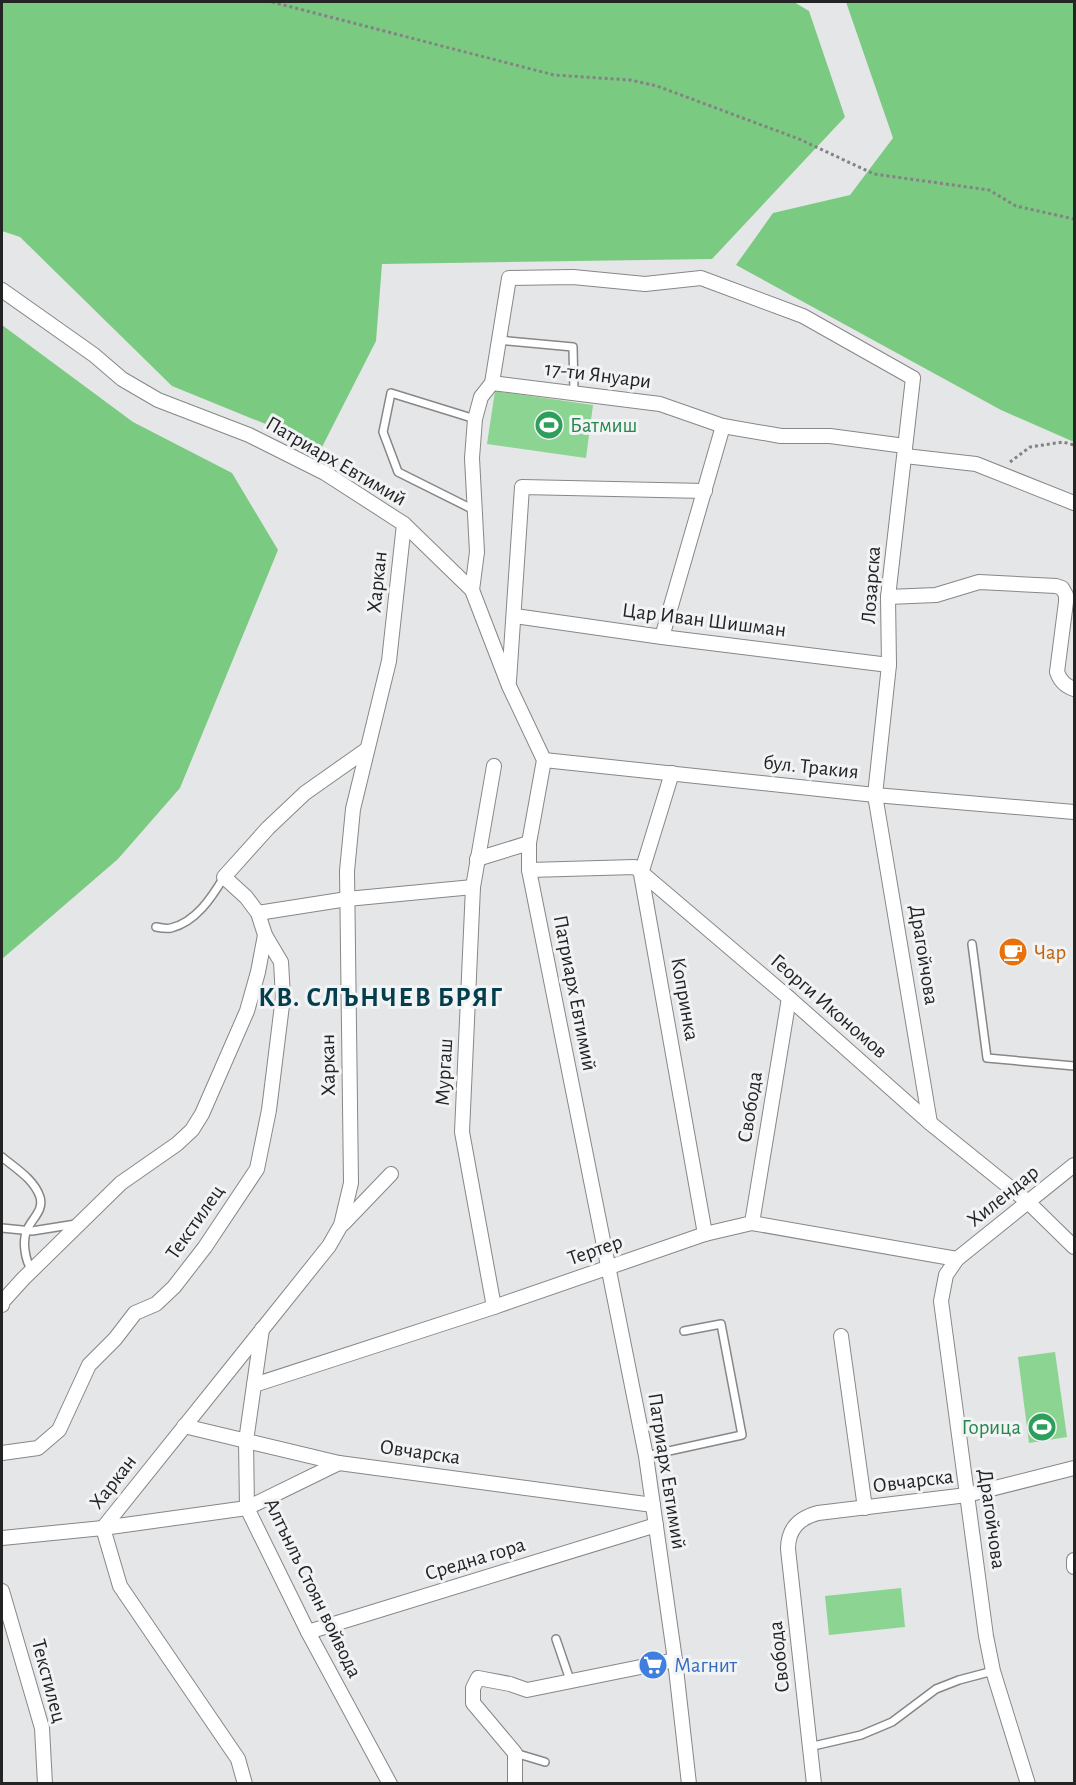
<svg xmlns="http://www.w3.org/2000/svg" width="1076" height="1785" viewBox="0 0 1076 1785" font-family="'Alegreya Sans',sans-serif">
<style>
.green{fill:#8bd491}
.forest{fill:#7bca82}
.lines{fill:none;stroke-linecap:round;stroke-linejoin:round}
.lane-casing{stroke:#878788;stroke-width:10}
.street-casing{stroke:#878788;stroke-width:16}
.path{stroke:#838384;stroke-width:3;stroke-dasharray:3 3;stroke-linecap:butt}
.lane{stroke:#fff;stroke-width:7}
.street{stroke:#fff;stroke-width:14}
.labels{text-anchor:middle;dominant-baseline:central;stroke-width:6;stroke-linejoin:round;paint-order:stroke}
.street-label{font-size:21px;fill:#242425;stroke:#f2f3f4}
.leisure-label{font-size:21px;fill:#27864d;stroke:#f2f3f4;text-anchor:start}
.food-label{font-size:21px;fill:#c56008;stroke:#f2f3f4;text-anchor:start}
.shop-label{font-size:21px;fill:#366cbe;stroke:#f2f3f4;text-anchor:start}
.district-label{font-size:27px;font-weight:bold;letter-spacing:1.5px;fill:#043e4d;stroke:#f2f3f4}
</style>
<rect width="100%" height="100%" fill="#e5e6e7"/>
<g class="green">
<path d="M495 391 593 405 586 458 487 444Z"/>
<path d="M1055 1352 1067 1437 1029 1443 1018 1357Z"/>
<path d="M901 1588 905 1627 829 1635 825 1596Z"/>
</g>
<g class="forest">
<path d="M2 2H794L809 11 845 117 712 259 382 264 376 341 322 447 172 386 20 237 2 231Z"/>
<path d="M846 2H1074V442L1001 410 736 265 773 213 850 195 893 138Z"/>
<path d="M2 325 133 422 232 473 278 550 180 788 118 859 2 959Z"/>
</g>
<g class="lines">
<g class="lane-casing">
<g id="lane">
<path d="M498 340 573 347 574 393"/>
<path d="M474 510 398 472 383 432 391 393 475 419"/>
<path d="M156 927C161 928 167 929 171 928 196 922 212 897 224 877"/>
<path d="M972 944 987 1058 1074 1066"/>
<path d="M2 1157C15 1168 34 1179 40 1197 44 1211 32 1218 27 1230 22 1241 25 1261 32 1270"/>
<path d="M2 1228 32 1231 76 1224"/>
<path d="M646 1456 742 1435 721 1324 684 1331"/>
<path d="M556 1639 570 1680"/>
<path d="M809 1747 861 1735 892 1722 936 1689 959 1680 993 1671"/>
<path d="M515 1753 545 1762"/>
</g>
</g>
<g class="street-casing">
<g id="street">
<path d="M2 290 94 355 122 379 158 400 249 435 325 473 404 524 472 590 509 686 544 760 529 843V870L646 1456 675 1660 689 1784"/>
<path d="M492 383 509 278 573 277 645 284 701 278 803 316 913 378 888 597 889 665 875 795 930 1123"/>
<path d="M905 456 976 464 1074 503"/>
<path d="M472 590 477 552 472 458 475 419 481 397 492 383 660 404 723 426 781 436H830L905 446"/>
<path d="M888 597 936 595 979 582 1056 586 1062 588 1066 595V602L1057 672C1060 681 1065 686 1074 689"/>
<path d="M515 616 662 637 889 665"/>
<path d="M662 637 723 426"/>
<path d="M509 681 522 487 705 491"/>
<path d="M544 760 875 795 1074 812"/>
<path d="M494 766 473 887 462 1132 494 1307"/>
<path d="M672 773 641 874 705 1234"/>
<path d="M477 859 529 843"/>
<path d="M529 870 635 867 789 998 930 1123 1028 1202 1074 1247"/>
<path d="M258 913 347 899 473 887"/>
<path d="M752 1223 789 998"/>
<path d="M343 1224 391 1174"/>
<path d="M2 1305 3 1301 23 1279 121 1183 177 1144 192 1130 202 1114 247 1011 258 972 265 935 258 913 246 897 224 877 268 828 305 793 366 750"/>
<path d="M262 1329 246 1441 247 1508 308 1632 390 1784"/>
<path d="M841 1336 865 1508"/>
<path d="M254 1385 494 1307 705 1234 752 1223 957 1259"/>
<path d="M184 1426 339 1463 653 1505"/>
<path d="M2 1453 38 1448 59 1430 89 1365 115 1339 135 1313 156 1304 174 1287 205 1247 257 1169 269 1110 283 997 281 962 265 935"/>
<path d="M2 1538 103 1528 247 1508 339 1463"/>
<path d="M1074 1560V1567"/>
<path d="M2 1591 42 1728 45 1784"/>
<path d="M308 1632 656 1525"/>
<path d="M245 1784 238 1759 120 1586 103 1528 329 1246 341 1225 351 1183 347 871 353 809 389 661 404 524"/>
<path d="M515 1784V1753L473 1703V1688L478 1678 510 1684 527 1690 675 1660"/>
<path d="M814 1784 788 1549C788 1529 799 1518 818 1513L967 1495 1074 1468"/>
<path d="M1028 1784 993 1671 986 1636 941 1301 946 1275 957 1259 1074 1165"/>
</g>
</g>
<g class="path">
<path d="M272 2 554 75 630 80 657 86 799 139 874 174 989 190 1016 206 1074 219"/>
<path d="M1010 462 1030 447 1063 442 1074 445"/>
</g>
<use href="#lane" class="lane"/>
<use href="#street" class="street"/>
</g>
<defs>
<g id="stadium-disc" transform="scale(1.5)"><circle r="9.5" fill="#2e9e5b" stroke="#f2f3f4"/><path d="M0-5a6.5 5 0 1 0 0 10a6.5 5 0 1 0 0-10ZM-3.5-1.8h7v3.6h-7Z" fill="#fff"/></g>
<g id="cafe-disc" transform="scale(1.5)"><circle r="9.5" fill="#e8710a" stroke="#f2f3f4"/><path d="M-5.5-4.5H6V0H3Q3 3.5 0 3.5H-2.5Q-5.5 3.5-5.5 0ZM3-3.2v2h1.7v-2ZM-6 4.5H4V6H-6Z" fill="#fff"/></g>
<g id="supermarket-disc" transform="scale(1.5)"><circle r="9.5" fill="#3f7fe0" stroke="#f2f3f4"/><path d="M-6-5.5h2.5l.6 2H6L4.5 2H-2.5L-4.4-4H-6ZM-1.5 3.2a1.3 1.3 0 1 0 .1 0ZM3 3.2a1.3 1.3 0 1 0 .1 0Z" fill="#fff"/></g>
</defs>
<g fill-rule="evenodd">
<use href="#stadium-disc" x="549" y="425"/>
<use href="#cafe-disc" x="1013" y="952"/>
<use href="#stadium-disc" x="1042" y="1427"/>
<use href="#supermarket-disc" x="653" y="1665"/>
</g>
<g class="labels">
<g class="street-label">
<text transform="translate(598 375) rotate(7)">17-ти Януари</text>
<text transform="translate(336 461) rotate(30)">Патриарх Евтимий</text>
<text transform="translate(377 582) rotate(-84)">Харкан</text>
<text transform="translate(871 585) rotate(-86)">Лозарска</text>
<text transform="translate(704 620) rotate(7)">Цар Иван Шишман</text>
<text transform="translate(811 767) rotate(6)">бул. Тракия</text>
<text transform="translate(924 955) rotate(81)">Драгойчова</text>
<text transform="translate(575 993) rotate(79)">Патриарх Евтимий</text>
<text transform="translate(685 999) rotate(80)">Копринка</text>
<text transform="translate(829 1006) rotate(41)">Георги Икономов</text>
<text transform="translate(328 1065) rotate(-91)">Харкан</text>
<text transform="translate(444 1072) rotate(-87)">Мургаш</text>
<text transform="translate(750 1107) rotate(-81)">Свобода</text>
<text transform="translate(1003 1196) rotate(-39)">Хилендар</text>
<text transform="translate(195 1222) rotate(-55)">Текстилец</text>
<text transform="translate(595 1250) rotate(-19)">Тертер</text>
<text transform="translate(420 1452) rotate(8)">Овчарска</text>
<text transform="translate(667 1471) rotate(81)">Патриарх Евтимий</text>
<text transform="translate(913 1481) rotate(-7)">Овчарска</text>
<text transform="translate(113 1482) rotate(-52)">Харкан</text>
<text transform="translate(992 1519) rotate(82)">Драгойчова</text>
<text transform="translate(475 1559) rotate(-17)">Средна гора</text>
<text transform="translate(313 1588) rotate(64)">Алтънлъ Стоян войвода</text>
<text transform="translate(779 1657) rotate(-96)">Свобода</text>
<text transform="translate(49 1681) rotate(75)">Текстилец</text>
</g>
<g class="leisure-label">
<text x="570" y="425">Батмиш</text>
<text x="1021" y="1427" text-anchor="end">Горица</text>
</g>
<g class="food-label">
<text x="1034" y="952">Чар</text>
</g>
<g class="shop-label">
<text x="674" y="1665">Магнит</text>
</g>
<g class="district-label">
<text x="381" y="997">КВ. СЛЪНЧЕВ БРЯГ</text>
</g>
</g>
<rect width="1076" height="1785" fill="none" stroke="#242425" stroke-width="6"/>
</svg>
